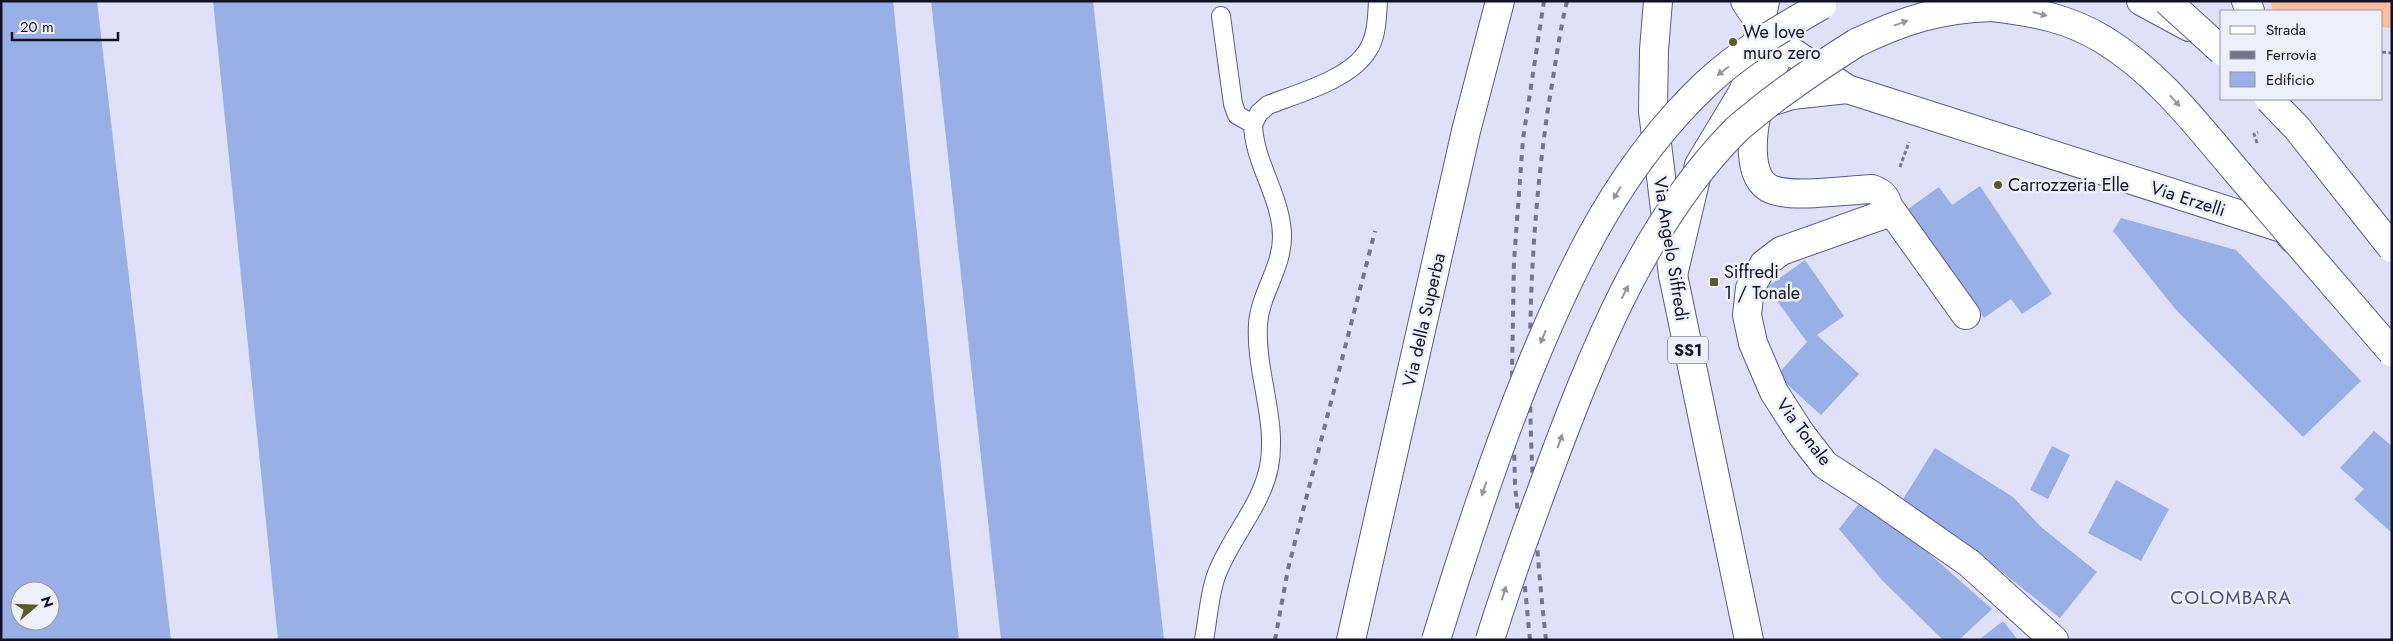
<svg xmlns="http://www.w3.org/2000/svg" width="2393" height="641" viewBox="0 0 2393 641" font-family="Jost,sans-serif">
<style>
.green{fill:#f9bda0}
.building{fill:#98b0e6;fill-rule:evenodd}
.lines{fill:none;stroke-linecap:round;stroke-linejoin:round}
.lane-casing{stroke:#5c588c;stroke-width:20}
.street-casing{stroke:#5c588c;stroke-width:30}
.secondary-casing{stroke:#5c588c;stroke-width:30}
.primary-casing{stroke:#5c588c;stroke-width:30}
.highway-casing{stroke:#5c588c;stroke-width:30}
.path{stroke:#78768d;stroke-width:3;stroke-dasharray:4 2.5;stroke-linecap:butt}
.lane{stroke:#fff;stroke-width:18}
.street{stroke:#fff;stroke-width:28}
.secondary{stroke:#fff;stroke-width:28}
.primary{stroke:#fff;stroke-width:28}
.highway{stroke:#fff;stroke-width:28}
.rail{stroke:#76748b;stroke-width:4;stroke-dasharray:6 6;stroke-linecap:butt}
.highway-bridge-casing{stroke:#5c588c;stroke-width:30;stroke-linecap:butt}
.highway-bridge{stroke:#fff;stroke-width:28}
.oneway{fill:#95949d}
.poi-dot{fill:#5d5a27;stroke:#efeffb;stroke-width:2}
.labels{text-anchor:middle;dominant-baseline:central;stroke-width:5;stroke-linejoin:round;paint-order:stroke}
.shield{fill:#efeffb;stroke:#555465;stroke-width:1}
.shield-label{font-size:16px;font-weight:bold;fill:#131125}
.poi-label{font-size:18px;fill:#131125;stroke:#efeffb;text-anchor:start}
.street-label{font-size:18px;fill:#131125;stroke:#efeffb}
.neighbourhood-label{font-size:19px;letter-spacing:1px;fill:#545083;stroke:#efeffb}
</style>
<rect width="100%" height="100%" fill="#e1e0f9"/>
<path class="green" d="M2270 1H2392V28L2382 27V11H2273Z"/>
<g class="building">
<path d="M1 1H97L171 640H1ZM20 591H50V621H20Z"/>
<path d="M213 1H893L959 640H278Z"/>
<path d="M931 1H1093L1164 640H1001Z"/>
<path d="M1980 186 2052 294 2022 314 2011 299 1984 318 1908 209 1939 187 1952 205Z"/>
<path d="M2121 218 2236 250 2361 381 2303 437 2176 310 2113 231Z"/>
<path d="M1805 260 1844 316 1817 335 1859 374 1821 415 1777 375 1807 342 1767 287Z"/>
<path d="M2374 431 2392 446V533L2354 499 2364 489 2340 468Z"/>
<path d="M2052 446 2070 455 2048 499 2030 490Z"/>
<path d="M1935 448 2013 497 2041 527 2097 572 2060 618 1978 553 1900 504Z"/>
<path d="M2116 480 2169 509 2141 561 2088 533Z"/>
<path d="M1861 501 1908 535 1992 609 1959 640H1943L1882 580 1839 529Z"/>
<path d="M2003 621 2018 640H1982L1981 638Z"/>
</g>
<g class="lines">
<g class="lane-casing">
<g id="lane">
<path d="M1253 124 1259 113 1268 105C1299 93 1351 79 1368 50 1377 36 1377 17 1378 1"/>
<path d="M1204 640C1208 619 1209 596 1216 576 1229 539 1261 507 1269 467 1278 420 1255 372 1258 324 1260 294 1282 268 1282 237 1282 197 1254 164 1253 124L1237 115 1233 104 1221 16"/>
</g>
</g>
<g class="street-casing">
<g id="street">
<path d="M1745 1 1761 25 1782 45 1847 89 2285 229 2293 239"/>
<path d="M1782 45C1775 65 1765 85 1759 106 1752 127 1745 181 1773 190 1797 198 1845 190 1872 189 1883 193 1888 198 1888 210L1885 214 1781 251 1764 264 1750 288 1747 315 1753 343 1774 392 1801 434 1825 465 1873 496 1969 563 2054 640"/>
<path d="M1767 103 1792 95 1847 89"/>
<path d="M1888 206 1966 315"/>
</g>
</g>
<g class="secondary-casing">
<path id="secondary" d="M1351 640 1466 131 1500 1"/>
</g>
<g class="primary-casing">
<path id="primary" d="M1658 1 1654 50 1653 111 1673 275 1749 640"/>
</g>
<g class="highway-casing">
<g id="highway">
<path d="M2141 1 2189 27"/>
<path d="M2246 1 2250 11"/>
<path d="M1856 43C1904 20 1939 9 1992 7"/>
<path d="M1673 275 1699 165 1743 92 1753 64 1765 1"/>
</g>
</g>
<g class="path">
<path d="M2382 52 2392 53"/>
<path d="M2257 143 2254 134 2258 132"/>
<path d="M1900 167 1909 142"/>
</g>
<use href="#lane" class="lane"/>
<use href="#street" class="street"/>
<use href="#secondary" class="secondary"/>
<use href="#primary" class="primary"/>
<use href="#highway" class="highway"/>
<g class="rail">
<path d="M1275 640 1288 569 1375 231"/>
<path d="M1530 640 1515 484 1512 373 1514 261 1523 139 1544 1"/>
<path d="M1546 640C1526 460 1522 281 1549 102 1555 68 1559 34 1567 1"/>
</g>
<g class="highway-bridge-casing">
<g id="highway-bridge">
<path d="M2167 1 2222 51"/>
<path d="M1992 7C2034 12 2068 18 2104 40 2158 73 2198 126 2238 173 2289 233 2341 293 2392 352"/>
<path d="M2269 99 2297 128 2392 248"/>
<path d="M1436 640C1464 549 1493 459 1529 371 1573 263 1621 164 1707 83 1741 51 1782 28 1822 5"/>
<path d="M1490 640C1507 584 1527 530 1547 476 1592 355 1643 225 1734 132 1742 124 1752 117 1760 110 1791 85 1823 64 1856 43"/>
</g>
</g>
<use href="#highway-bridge" class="highway-bridge"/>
</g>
<defs><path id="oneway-solid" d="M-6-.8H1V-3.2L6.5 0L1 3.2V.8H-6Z" transform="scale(1.25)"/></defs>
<g class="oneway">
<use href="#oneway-solid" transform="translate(2040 14) rotate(15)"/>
<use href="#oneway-solid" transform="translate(1901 23) rotate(-20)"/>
<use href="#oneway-solid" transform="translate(1723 71) rotate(143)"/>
<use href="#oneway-solid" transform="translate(2175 101) rotate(48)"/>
<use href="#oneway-solid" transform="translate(1617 193) rotate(121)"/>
<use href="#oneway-solid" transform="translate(1625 292) rotate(-63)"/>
<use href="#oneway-solid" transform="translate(1543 337) rotate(112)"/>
<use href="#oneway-solid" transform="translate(1560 441) rotate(-70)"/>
<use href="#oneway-solid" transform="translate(1484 489) rotate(109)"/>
<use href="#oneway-solid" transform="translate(1504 593) rotate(-73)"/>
</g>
<g class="poi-dot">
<circle cx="1733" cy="42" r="5"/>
<circle cx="1998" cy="185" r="5"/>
<rect x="1709" y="277" width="10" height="10" rx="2.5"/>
</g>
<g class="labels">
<rect class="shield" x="1668" y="336.5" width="40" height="27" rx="4"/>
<g class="shield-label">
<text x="1688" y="350">SS1</text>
</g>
<g class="poi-label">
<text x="1743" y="32">We love<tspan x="1743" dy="21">muro zero</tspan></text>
<text x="2008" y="185">Carrozzeria Elle</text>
<text x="1724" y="272">Siffredi<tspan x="1724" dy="21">1 / Tonale</tspan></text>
</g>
<g class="street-label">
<text transform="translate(2188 199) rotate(18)">Via Erzelli</text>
<text transform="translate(1671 249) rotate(81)">Via Angelo Siffredi</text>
<text transform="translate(1424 320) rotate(-77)">Via della Superba</text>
<text transform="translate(1804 432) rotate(53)">Via Tonale</text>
</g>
<g class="neighbourhood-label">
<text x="2231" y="597">COLOMBARA</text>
</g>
</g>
<rect width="2393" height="641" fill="none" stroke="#131125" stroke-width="5"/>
<rect x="2220" y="10" width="162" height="90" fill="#efeffb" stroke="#9796a5"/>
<rect x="2230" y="26" width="25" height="8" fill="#ffffff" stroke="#9796a5"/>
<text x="2266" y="35" font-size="15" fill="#131125">Strada</text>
<rect x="2230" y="51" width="25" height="8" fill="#76748b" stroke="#9796a5"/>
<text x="2266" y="60" font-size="15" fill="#131125">Ferrovia</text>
<rect x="2230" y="72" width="25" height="15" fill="#98b0e6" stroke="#9796a5"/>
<text x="2266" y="85" font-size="15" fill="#131125">Edificio</text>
<g transform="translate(35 606) rotate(71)"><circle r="24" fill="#efeffb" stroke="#9796a5"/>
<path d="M0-4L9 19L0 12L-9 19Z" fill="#5d5a27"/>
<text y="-8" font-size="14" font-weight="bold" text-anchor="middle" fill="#131125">N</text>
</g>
<path d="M12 32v8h106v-8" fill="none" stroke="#131125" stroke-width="2.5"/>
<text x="20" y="32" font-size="15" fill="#131125" stroke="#efeffb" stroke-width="4" paint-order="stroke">20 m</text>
</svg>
